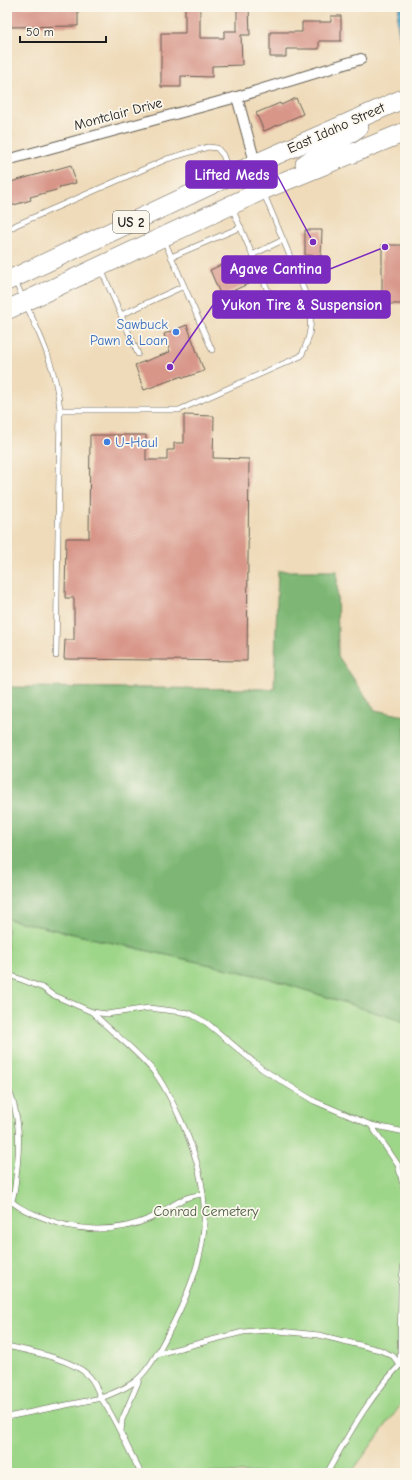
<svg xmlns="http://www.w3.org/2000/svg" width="412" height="1480" viewBox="0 0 412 1480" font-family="'Comic Neue',sans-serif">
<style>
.green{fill:#9ed689;stroke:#5d7952}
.forest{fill:#7eb775;stroke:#4d6a48}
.water{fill:#51aace;stroke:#366375}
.building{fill:#d89689}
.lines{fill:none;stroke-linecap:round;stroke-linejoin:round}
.lane-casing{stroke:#665f53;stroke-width:6}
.street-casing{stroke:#665f53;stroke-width:12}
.highway-casing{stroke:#665f53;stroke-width:20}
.lane{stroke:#fff;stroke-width:5}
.street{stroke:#fff;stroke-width:10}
.highway{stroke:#fff;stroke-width:19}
.shop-dot{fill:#3f7fe0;stroke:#fbf7ec;stroke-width:1.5}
.labels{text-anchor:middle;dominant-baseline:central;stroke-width:3.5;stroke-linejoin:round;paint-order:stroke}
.shield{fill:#fbf7ec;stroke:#5f5e5a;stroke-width:1}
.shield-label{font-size:13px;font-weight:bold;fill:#1c1c1c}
.street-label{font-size:14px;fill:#1c1c1c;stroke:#fbf7ec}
.shop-label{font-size:14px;fill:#366cbe;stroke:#fbf7ec;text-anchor:end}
.park-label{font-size:14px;fill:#4a5d42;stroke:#fbf7ec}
.leader{fill:none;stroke:#7b2cbf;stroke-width:1.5}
.callout-dot{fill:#7b2cbf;stroke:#fbf7ec;stroke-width:1.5}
.callout{fill:#7b2cbf;stroke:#7b2cbf;stroke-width:1.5}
.callout-label{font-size:15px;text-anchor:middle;font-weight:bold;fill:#fff}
</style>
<rect width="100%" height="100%" fill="#fbf7ec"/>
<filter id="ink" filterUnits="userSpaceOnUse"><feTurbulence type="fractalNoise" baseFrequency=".025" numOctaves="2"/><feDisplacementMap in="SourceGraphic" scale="8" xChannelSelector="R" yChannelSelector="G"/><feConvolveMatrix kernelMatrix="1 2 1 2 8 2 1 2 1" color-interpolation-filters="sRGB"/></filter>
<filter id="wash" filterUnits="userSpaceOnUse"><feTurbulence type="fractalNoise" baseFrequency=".012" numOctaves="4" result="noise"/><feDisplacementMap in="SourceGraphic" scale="16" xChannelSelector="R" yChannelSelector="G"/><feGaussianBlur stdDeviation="0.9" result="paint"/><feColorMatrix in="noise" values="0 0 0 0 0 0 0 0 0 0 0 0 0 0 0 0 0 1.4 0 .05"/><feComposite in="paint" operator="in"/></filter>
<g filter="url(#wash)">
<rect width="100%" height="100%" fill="#efdbba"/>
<path class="green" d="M7 919 264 977 405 1022V1399L351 1473H7Z"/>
<path class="forest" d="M278 571H337L338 656 375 710 405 716V1022L264 977 7 919V687L274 689Z"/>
<path class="water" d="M399 7H405V71L397 22Z"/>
<g id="blocks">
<g class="building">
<path d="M8 7H78V26L8 27Z"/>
<path d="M185 7H200V38H224V31H237V7H249L250 35H241L242 65 212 66V77L181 76V87H161V33H185Z"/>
<path d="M331 16H341V41H319V49H286V57H270V32H302V22H331Z"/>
<path d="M296 98 303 114 264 131 256 113 280 103 281 105Z"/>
<path d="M71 165 76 183 59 187 60 189 30 197 31 200 7 207V183Z"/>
<path d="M305 230H322L321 256 305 255Z"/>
<rect x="382" y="245" width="23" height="59"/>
<path d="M237 258 248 284 221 296 210 270Z"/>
<path d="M187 325 204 371 183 378 182 376 144 390 135 365 170 352 164 334Z"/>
<path d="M184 415 214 416 213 458 249 459 247 661 64 659 65 640H74V598H65L66 538H89L90 435H146V460H167V450H174V443H184Z"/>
</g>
</g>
</g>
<g filter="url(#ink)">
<use href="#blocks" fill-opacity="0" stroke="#665f53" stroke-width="1"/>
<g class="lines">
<g class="lane-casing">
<g id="lane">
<path d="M232 208 275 307 305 293"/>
<path d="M7 231 16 225 167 159 208 147 217 148 223 155 229 172"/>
<path d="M164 240 212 350"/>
<path d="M252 255 283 240"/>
<path d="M171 257 241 227"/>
<path d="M101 269 138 354"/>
<path d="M15 281C35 324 56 363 60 410L56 656"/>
<path d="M121 315 184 286"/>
<path d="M60 410H179L301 356C311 337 312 324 309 302L264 194"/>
<path d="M7 974 43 988 51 994 92 1012 107 1014 149 1008 189 1013 207 1023 262 1069 314 1101 371 1125 405 1132"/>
<path d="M92 1012C112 1033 137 1050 155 1073 167 1089 176 1109 184 1127 223 1216 202 1273 157 1354"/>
<path d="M7 1086C21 1116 20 1145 16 1177 15 1188 14 1200 7 1209"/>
<path d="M371 1125 398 1165 405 1193"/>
<path d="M7 1195C14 1207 27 1211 39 1216 75 1232 115 1234 151 1218 163 1212 174 1203 186 1198 191 1196 198 1195 203 1194"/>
<path d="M7 1346C29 1351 73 1359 89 1376 94 1381 98 1391 101 1398 132 1386 140 1382 157 1354L243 1332 269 1330 319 1335 380 1350 393 1356 400 1365"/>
<path d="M400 1365 401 1287 405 1255"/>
<path d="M7 1417 101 1398C117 1421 127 1448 141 1473"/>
<path d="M121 1432 122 1420 139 1380"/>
<path d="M327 1473C350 1432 371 1393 405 1360"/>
</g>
</g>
<g class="street-casing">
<g id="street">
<path d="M237 97 259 177"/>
<path d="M7 160 237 97 361 59"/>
</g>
</g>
<g class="highway-casing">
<g id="highway">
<path d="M305 164 359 127"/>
<path d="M7 281 255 164 405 98"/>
<path d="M7 310 263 190 405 132"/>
</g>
</g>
<use href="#lane" class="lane"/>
<use href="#street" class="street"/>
<use href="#highway" class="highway"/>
</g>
</g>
<g class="shop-dot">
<circle cx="176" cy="332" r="4"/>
<circle cx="107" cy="442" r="4"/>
</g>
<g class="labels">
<rect class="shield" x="113" y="211" width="36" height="22" rx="3"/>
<g class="shield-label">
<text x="131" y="222">US 2</text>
</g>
<g class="street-label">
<text transform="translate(118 114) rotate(-15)">Montclair Drive</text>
<text transform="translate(336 128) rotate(-24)">East Idaho Street</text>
</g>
<g class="shop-label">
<text x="168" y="324">Sawbuck<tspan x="168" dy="16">Pawn &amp; Loan</tspan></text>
<text x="115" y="442" text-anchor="start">U-Haul</text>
</g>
<g class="park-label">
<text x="206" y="1211">Conrad Cemetery</text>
</g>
</g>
<path class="leader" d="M313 242L277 175M385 247L330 269M170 367L213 305"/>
<g class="callout-dot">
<circle cx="313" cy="242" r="4"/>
<circle cx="385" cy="247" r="4"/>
<circle cx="170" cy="367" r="4"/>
</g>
<g class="callout">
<rect x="186" y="161" width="91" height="27" rx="4"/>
<rect x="222" y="256" width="108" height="27" rx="4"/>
<rect x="213" y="291" width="177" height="27" rx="4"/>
</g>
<g class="callout-label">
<text x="232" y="180">Lifted Meds</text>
<text x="276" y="274">Agave Cantina</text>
<text x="302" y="310">Yukon Tire &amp; Suspension</text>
</g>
<rect width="412" height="1480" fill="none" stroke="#fbf7ec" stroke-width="24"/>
<path d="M20 36v6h86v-6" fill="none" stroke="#1c1c1c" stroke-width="2"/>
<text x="26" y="36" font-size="12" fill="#1c1c1c" stroke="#fbf7ec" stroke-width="3" paint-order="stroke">50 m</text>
</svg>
